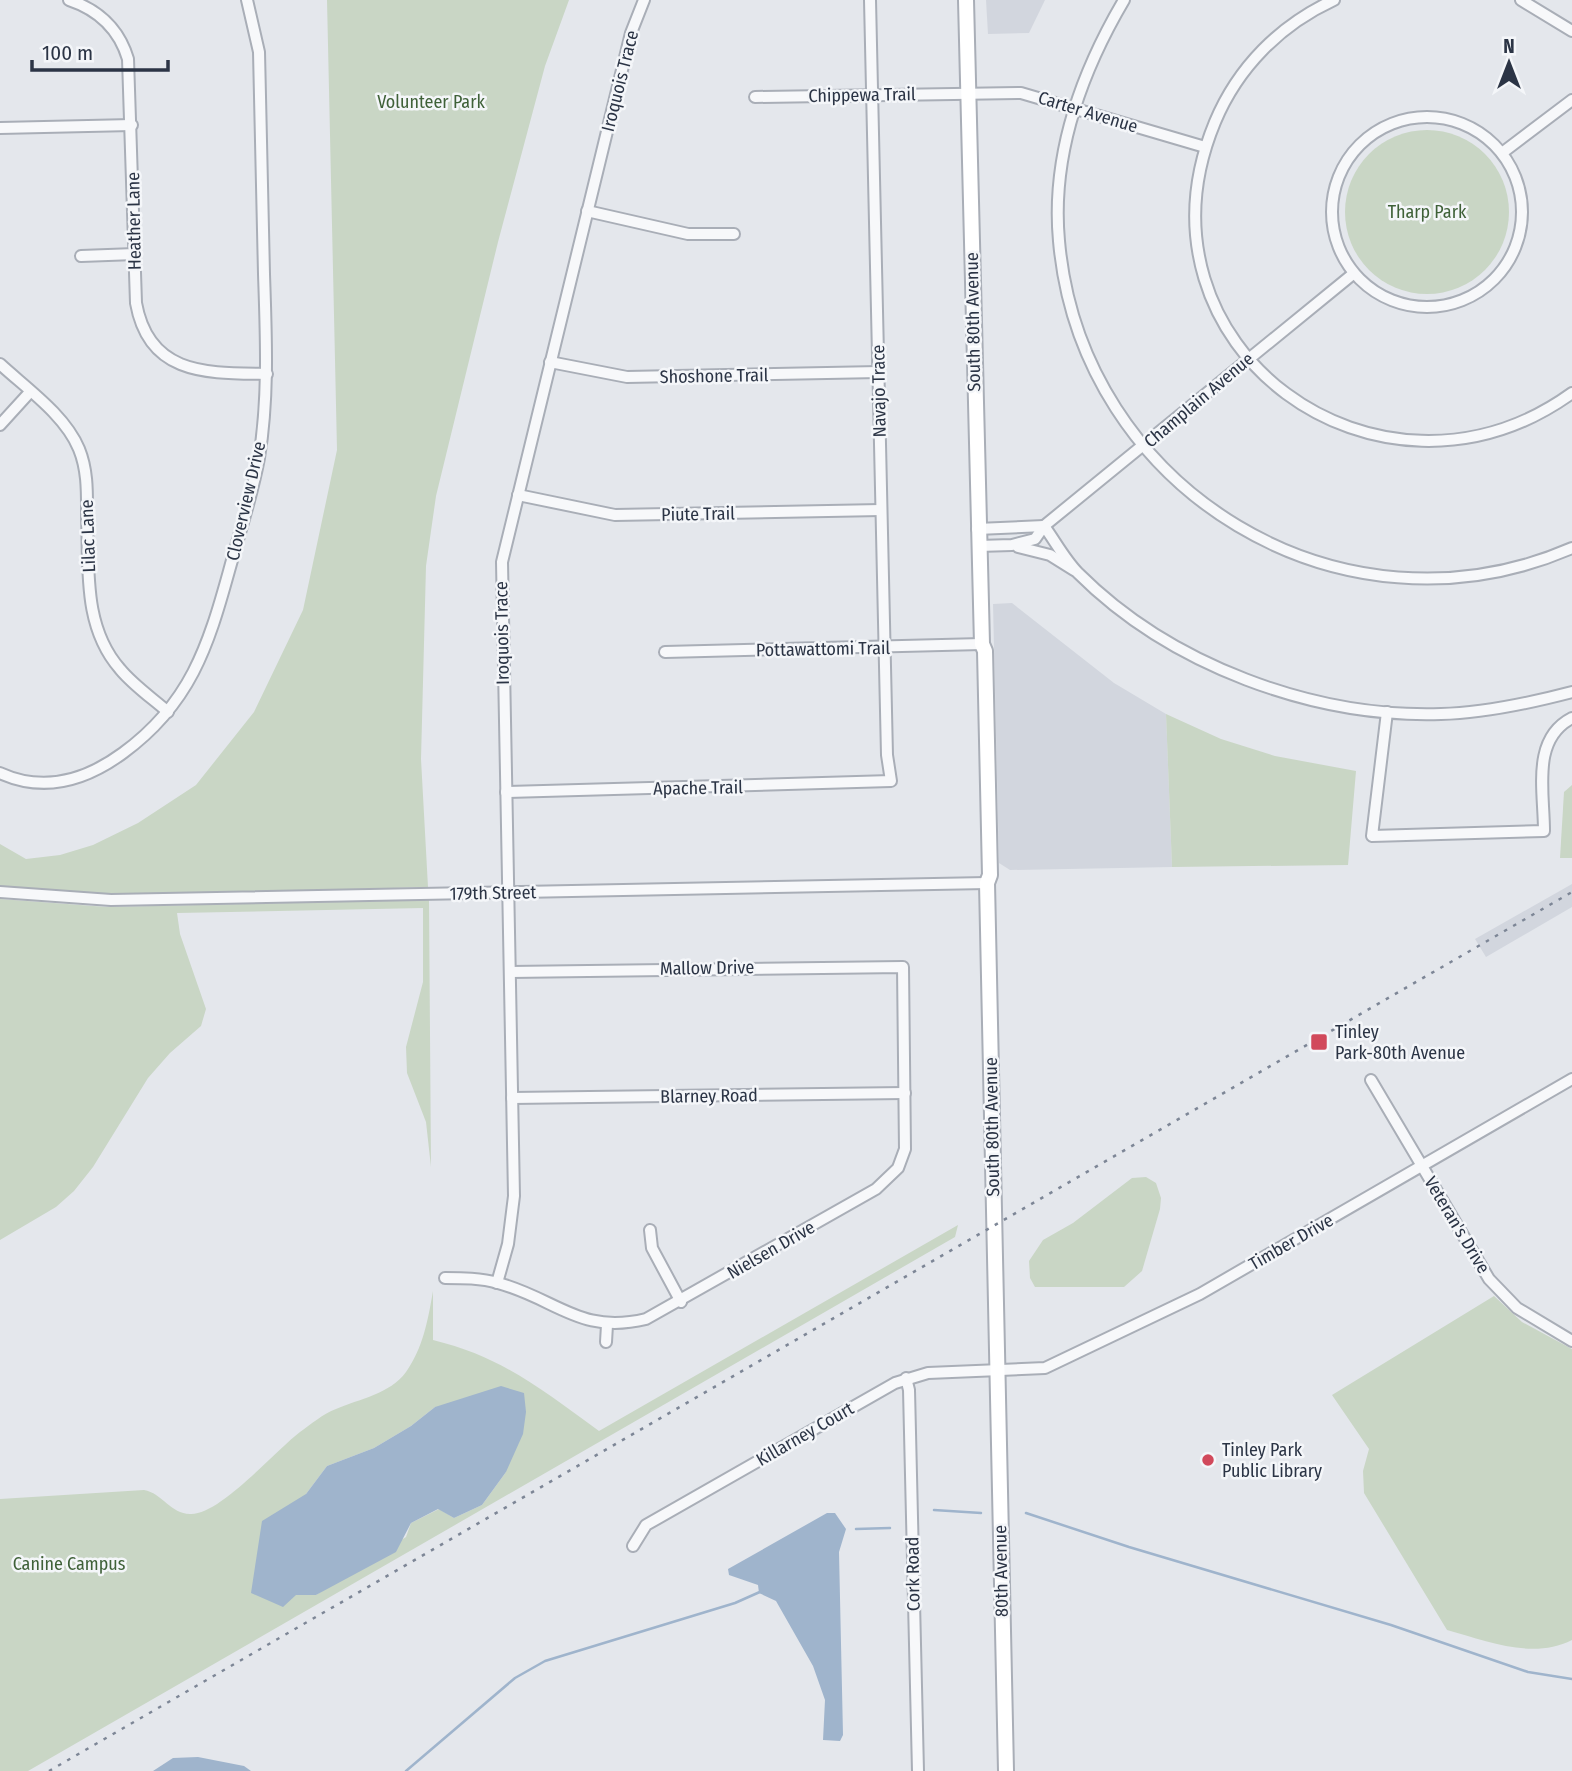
<svg xmlns="http://www.w3.org/2000/svg" width="1572" height="1771" viewBox="0 0 1572 1771" font-family="'Fira Sans Condensed',sans-serif">
<style>
.built{fill:#d2d6de}
.green{fill:#c9d6c5;fill-rule:evenodd}
.water{fill:#9fb4cc}
.lines{fill:none;stroke-linecap:round;stroke-linejoin:round}
.stream{stroke:#9fb4cc;stroke-width:2.5}
.street-casing{stroke:#a9aeb7;stroke-width:14}
.secondary-casing{stroke:#a9aeb7;stroke-width:18}
.street{stroke:#f7f8fa;stroke-width:10}
.secondary{stroke:#fff;stroke-width:14}
.rail{stroke:#7d8696;stroke-width:2.5;stroke-dasharray:3.5 7;stroke-linecap:butt}
.poi-dot{fill:#d1495b;stroke:#f4f6f9;stroke-width:2.5}
.labels{text-anchor:middle;dominant-baseline:central;stroke-width:5;stroke-linejoin:round;paint-order:stroke}
.street-label{font-size:18px;fill:#2b3445;stroke:#f4f6f9}
.park-label{font-size:18px;fill:#3f6138;stroke:#f4f6f9}
.poi-label{font-size:18px;fill:#2b3445;stroke:#f4f6f9;text-anchor:start}
</style>
<rect width="100%" height="100%" fill="#e4e7ec"/>
<g class="built">
<path d="M986 0H1045L1029 33 988 34Z"/>
<path d="M1012 603 1114 683 1166 714 1172 867 1010 870 999 863 993 604Z"/>
<path d="M1572 884V907L1486 957 1475 939Z"/>
</g>
<g class="green">
<path d="M327 0H569L545 66 498 242 436 496 426 566 421 759 428 887 108 896 0 887V844L26 859 60 855 93 845 138 823 196 785 254 712 303 610 337 450Z"/>
<circle cx="1427" cy="212" r="82"/>
<path d="M1166 714 1221 739 1275 756 1356 771 1348 865 1172 867Z"/>
<path d="M1572 785V858H1560L1564 792Z"/>
<path d="M0 899 107 907 429 900 431 1167 426 1122 407 1073 406 1047 423 982V908L177 913 180 934 206 1009 201 1026 170 1053 148 1078 93 1167 74 1191 56 1207 0 1240Z"/>
<path d="M1146 1177 1156 1183 1161 1198 1160 1209 1142 1271 1124 1287H1035L1030 1278 1029 1261 1043 1240 1073 1223 1132 1178Z"/>
<path d="M958 1225 955 1237 28 1771H0V1499L144 1490C162 1493 171 1514 190 1514 219 1516 276 1450 300 1432 311 1424 323 1414 336 1409 359 1399 390 1394 406 1372 423 1348 428 1320 433 1291V1340C503 1357 542 1390 599 1431ZM435 1407 506 1472 482 1505 454 1518 439 1509 411 1523 406 1537 316 1595H296L306 1494 327 1466 374 1448 411 1426Z"/>
<path d="M1494 1296 1522 1322 1572 1349V1640C1533 1660 1487 1641 1447 1630L1364 1493 1363 1471 1369 1449 1332 1395Z"/>
</g>
<g class="water">
<path d="M501 1386 524 1393 526 1412 523 1434 506 1472 482 1505 454 1518 438 1509 411 1523 396 1552 316 1595H296L283 1607 251 1593 262 1521 306 1494 327 1466 374 1448 411 1426 435 1407Z"/>
<path d="M827 1513H835L846 1529 839 1552 843 1735 840 1741 823 1740 825 1700 813 1666 776 1601 759 1593 758 1585 729 1575 728 1569Z"/>
<path d="M198 1757 244 1766 251 1771H153L173 1758Z"/>
</g>
<g class="lines">
<g class="stream">
<path d="M934 1510 981 1513"/>
<path d="M1026 1513 1129 1547 1391 1625 1528 1672 1572 1679"/>
<path d="M856 1529 890 1528"/>
<path d="M406 1771 515 1678 545 1661 735 1603 762 1591"/>
</g>
<g class="street-casing">
<g id="street">
<path d="M69 0C99 10 119 29 128 59L136 303C149 376 208 373 267 374"/>
<path d="M1124 0C1081 73 1051 155 1059 241 1081 491 1342 648 1572 548"/>
<path d="M1334 0C1280 25 1238 67 1215 122 1122 346 1379 532 1572 393"/>
<path d="M1521 0 1572 31"/>
<path d="M755 97 1021 93 1205 147"/>
<circle cx="1427" cy="212" r="95"/>
<path d="M0 128 132 125"/>
<path d="M1502 153 1572 100"/>
<path d="M587 211 688 234H734"/>
<path d="M81 256 135 254"/>
<path d="M550 362 627 377 879 372"/>
<path d="M0 364C26 388 65 415 79 449 88 471 87 494 87 517 89 569 83 627 120 669 133 685 152 698 168 712"/>
<path d="M0 425 30 392"/>
<path d="M518 495 615 515 881 510"/>
<path d="M1044 526C1055 541 1065 560 1078 573 1170 665 1313 718 1441 714 1485 713 1530 703 1572 692"/>
<path d="M977 529 1044 526"/>
<path d="M978 546 1012 545 1035 539 1044 526 1353 274"/>
<path d="M1018 547 1050 555 1074 570"/>
<path d="M665 652 982 644"/>
<path d="M1387 712 1372 836 1544 831C1544 791 1531 739 1572 718"/>
<path d="M0 773C44 793 85 781 123 753 190 704 208 647 229 571 239 534 252 497 259 458 269 397 266 335 264 274 263 200 261 126 259 52L247 0"/>
<path d="M506 792 891 781 887 755 870 0"/>
<path d="M0 892 111 900 987 883"/>
<path d="M1371 1080 1489 1279 1517 1308 1572 1341"/>
<path d="M512 1098 905 1093"/>
<path d="M650 1230 652 1248 681 1302"/>
<path d="M445 1278C462 1278 481 1278 498 1283 557 1299 580 1335 646 1319L876 1189 898 1168 905 1149 903 967 510 972"/>
<path d="M497 1283 508 1244 514 1196 502 562 631 33 644 0"/>
<path d="M606 1342 607 1325"/>
<path d="M906 1378 909 1390 918 1771"/>
<path d="M633 1546 646 1525 895 1383 928 1373 1045 1368 1200 1294 1572 1079"/>
</g>
</g>
<g class="secondary-casing">
<path id="secondary" d="M966 0 982 644 985 651 990 875 987 883 1006 1771"/>
</g>
<use href="#street" class="street"/>
<use href="#secondary" class="secondary"/>
<path class="rail" d="M49 1771 1572 892"/>
</g>
<g class="poi-dot">
<rect x="1310" y="1033" width="18" height="18" rx="3.5"/>
<circle cx="1208" cy="1460" r="7"/>
</g>
<g class="labels">
<g class="street-label">
<text transform="translate(620 81) rotate(-76)">Iroquois Trace</text>
<text transform="translate(862 95) rotate(-1)">Chippewa Trail</text>
<text transform="translate(1088 112) rotate(17)">Carter Avenue</text>
<text transform="translate(134 221) rotate(-91)">Heather Lane</text>
<text transform="translate(973 322) rotate(-91)">South 80th Avenue</text>
<text transform="translate(714 376) rotate(-1)">Shoshone Trail</text>
<text transform="translate(879 391) rotate(-91)">Navajo Trace</text>
<text transform="translate(1199 400) rotate(-40)">Champlain Avenue</text>
<text transform="translate(246 501) rotate(-77)">Cloverview Drive</text>
<text transform="translate(698 514) rotate(-1)">Piute Trail</text>
<text transform="translate(88 536) rotate(-92)">Lilac Lane</text>
<text transform="translate(502 633) rotate(-91)">Iroquois Trace</text>
<text transform="translate(823 649) rotate(-1)">Pottawattomi Trail</text>
<text transform="translate(698 788) rotate(-1)">Apache Trail</text>
<text transform="translate(493 893) rotate(-1)">179th Street</text>
<text transform="translate(707 968) rotate(-1)">Mallow Drive</text>
<text transform="translate(709 1096) rotate(-1)">Blarney Road</text>
<text transform="translate(992 1127) rotate(-91)">South 80th Avenue</text>
<text transform="translate(1457 1225) rotate(59)">Veteran's Drive</text>
<text transform="translate(1291 1242) rotate(-30)">Timber Drive</text>
<text transform="translate(771 1250) rotate(-30)">Nielsen Drive</text>
<text transform="translate(805 1434) rotate(-30)">Killarney Court</text>
<text transform="translate(1001 1571) rotate(-91)">80th Avenue</text>
<text transform="translate(913 1574) rotate(-91)">Cork Road</text>
</g>
<g class="park-label">
<text x="431" y="102">Volunteer Park</text>
<text x="1427" y="212">Tharp Park</text>
<text x="69" y="1564">Canine Campus</text>
</g>
<g class="poi-label">
<text x="1335" y="1032">Tinley<tspan x="1335" dy="21">Park-80th Avenue</tspan></text>
<text x="1222" y="1450">Tinley Park<tspan x="1222" dy="21">Public Library</tspan></text>
</g>
</g>
<g transform="translate(1509 63)" stroke="#f4f6f9" stroke-width="5" paint-order="stroke">
<path d="M0-5L12 26L0 18L-12 26Z" fill="#2b3445"/>
<text y="-10" font-size="19" font-weight="bold" text-anchor="middle" fill="#2b3445">N</text>
</g>
<path d="M32 60v10h136v-10" fill="none" stroke="#2b3445" stroke-width="3.5"/>
<text x="42" y="60" font-size="21" fill="#2b3445" stroke="#f4f6f9" stroke-width="5" paint-order="stroke">100 m</text>
</svg>
